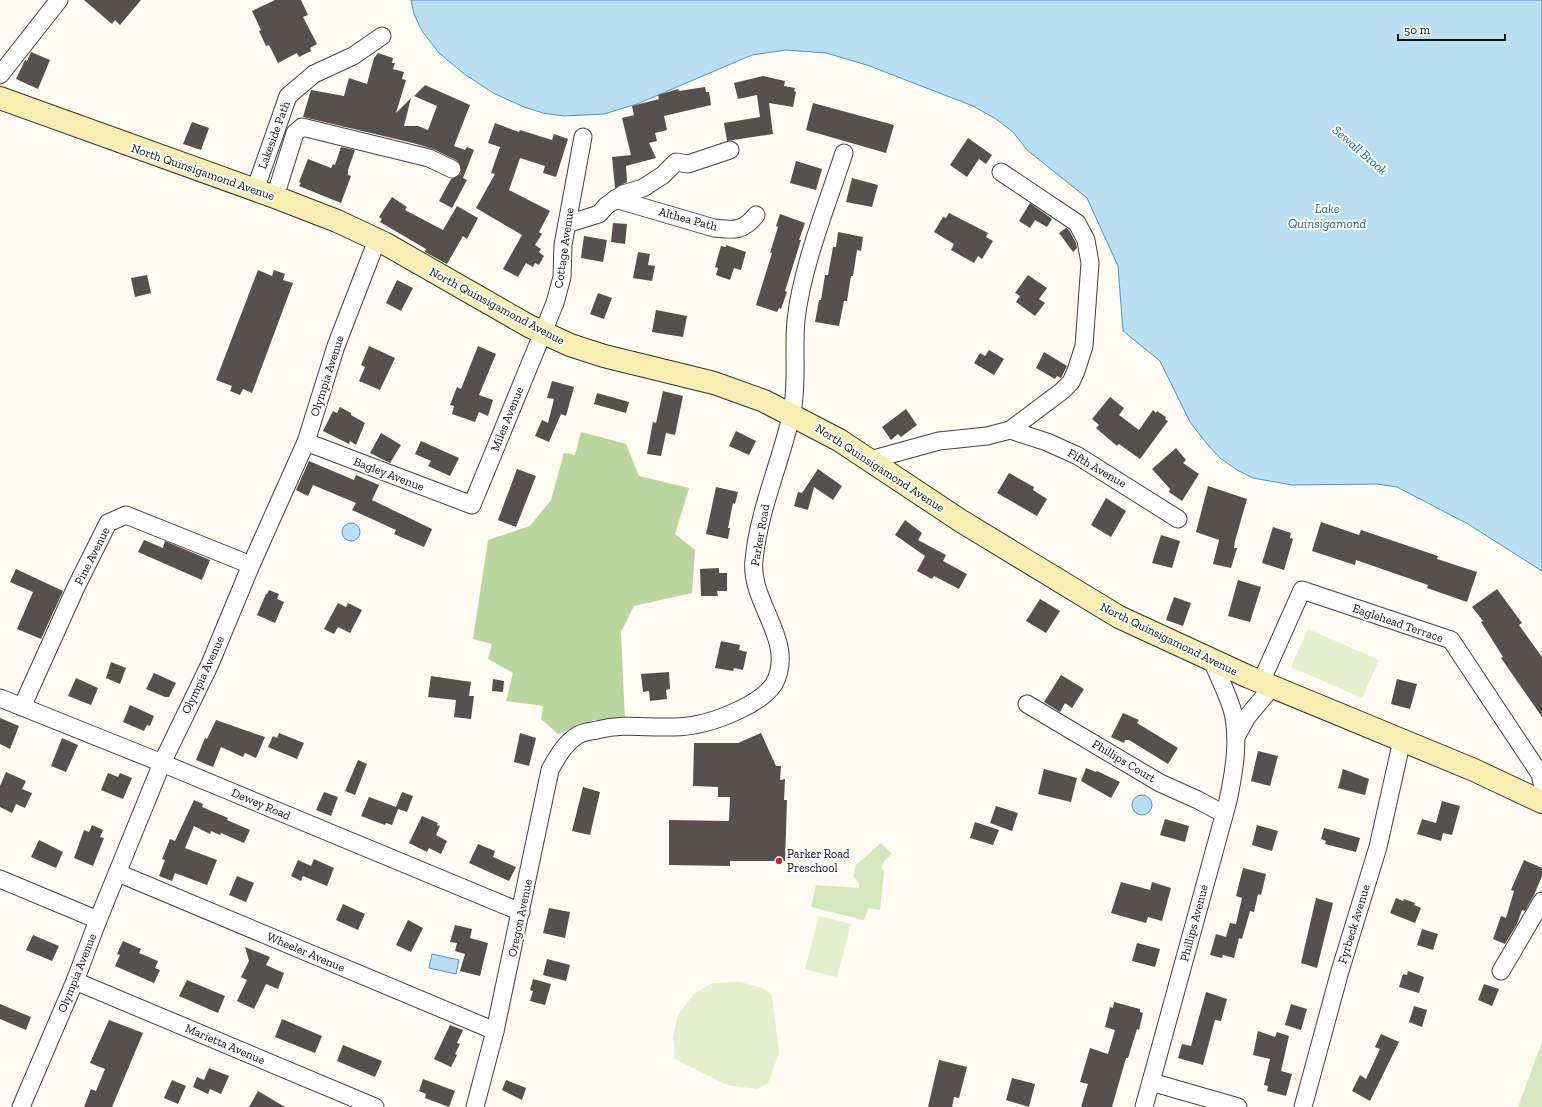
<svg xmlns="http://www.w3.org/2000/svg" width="1542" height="1107" viewBox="0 0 1542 1107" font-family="'Zilla Slab',serif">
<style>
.green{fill:#d4e7bd}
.forest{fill:#bad69e}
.pitch{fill:#e5eecf}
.water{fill:#badff2;stroke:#4797c4}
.building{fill:#57504c}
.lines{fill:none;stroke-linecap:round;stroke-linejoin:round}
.street-casing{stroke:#424242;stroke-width:19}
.secondary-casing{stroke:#313131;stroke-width:24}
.street{stroke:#fff;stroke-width:17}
.secondary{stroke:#f9eeb2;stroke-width:22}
.poi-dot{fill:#b5313c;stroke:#fff;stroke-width:1.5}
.labels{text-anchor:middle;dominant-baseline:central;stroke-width:4;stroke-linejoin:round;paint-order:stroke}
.street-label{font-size:12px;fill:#0f0f0f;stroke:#fff}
.poi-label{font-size:12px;fill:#0f0f0f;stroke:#fff;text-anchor:start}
.water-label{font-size:13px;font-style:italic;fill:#216998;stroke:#fff}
</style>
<rect width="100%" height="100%" fill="#fefbf2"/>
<g class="green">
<path d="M881 843 892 854 885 860 881 868 884 871 880 910 868 908 864 920 811 907 816 885 859 888V882L853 876 856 865Z"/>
<path d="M1542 1042V1107H1518Z"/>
</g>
<path class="forest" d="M581 432 626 444 639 476 689 488 675 534 695 550 692 593 634 606 621 632 625 721 594 720 558 734 541 719 543 706 506 701 513 673 488 659 492 644 473 639 488 540 530 526 551 500 564 453 575 455Z"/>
<g class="pitch">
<path d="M1308 629 1379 660 1362 698 1291 667Z"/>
<path d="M819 916 851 924 837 977 805 969Z"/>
<path d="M740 982 762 988 772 996 779 1053 768 1083 757 1089 727 1085 675 1059 673 1037 678 1015 694 994 712 983Z"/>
</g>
<g class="water">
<path d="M411 0H1542V571L1468 524 1397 487 1377 484 1292 485 1253 478 1237 470 1220 458 1207 444 1190 422 1160 361 1123 331 1118 266 1087 198 1027 150 1013 132 996 119 973 106 867 65 826 53 786 50 752 55 637 104 604 114 564 116 543 113 524 107 493 93 463 73 439 53 422 31 414 14Z"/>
<circle cx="351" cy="532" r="9"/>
<circle cx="1142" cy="805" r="10"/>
<path d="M432 954 459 960 456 974 429 968Z"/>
</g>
<g class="building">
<path d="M84 0H141L120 25 115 20 112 24Z"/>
<path d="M275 0H301L308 15 303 17 317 44 310 48 311 51 299 57 297 53 278 63 269 45 266 46 259 31 261 30 252 11Z"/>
<path d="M31 52 50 60 38 89 16 79 25 60 27 61Z"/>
<path d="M378 53 393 58 392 63H395L393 69 404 72 402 79 406 80 396 113 411 98 404 126H418L428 130 437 106 414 96 425 85 470 105 454 146 465 150 467 147 474 150 463 178 467 180 452 208 439 201 451 179 457 177 461 173 460 164 456 160 433 149 413 143 303 117 311 90 344 96 349 78 367 84 374 58Z"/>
<path d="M763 76 785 81 784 86 795 88 794 91 796 92 793 107 769 103 773 134 727 141 724 123 760 117 757 95 738 99 734 83Z"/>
<path d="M705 87 706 92H709L711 105 664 116 667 130 655 133 657 141 649 143 656 158 626 166 627 182 615 188 612 157 631 155 622 118 634 115 632 106 659 99 658 95 678 89 679 91Z"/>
<path d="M813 103 894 125 886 153 806 130Z"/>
<path d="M192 122 209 128 201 150 183 144Z"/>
<path d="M495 123 519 132 520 130 552 140 554 134 568 139 556 177 543 173 545 166 520 158 509 190 550 211 539 232 542 234 535 245 541 249 539 252 544 256 539 265 535 263 533 267 526 263 518 277 503 269 522 235 476 208 495 174 491 173 500 147 488 143Z"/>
<path d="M968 138 992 155 986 164 979 159 967 177 950 165Z"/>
<path d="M341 147 355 150 348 170V175L351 176 341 203 299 186 301 183 299 182 308 159 331 168 333 164 335 165Z"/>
<path d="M796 161 822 169 816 190 790 183Z"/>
<path d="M852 178 878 185 872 207 846 202Z"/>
<path d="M392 197 407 207 405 210 443 230 457 206 478 218 467 239 463 236 447 264 425 252 426 249 380 222 382 219 379 217Z"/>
<path d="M1030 203 1052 219 1047 227 1035 220 1030 228 1019 221Z"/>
<path d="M949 213 988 233 986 237 993 241 982 259 978 256 974 263 951 250 954 244 934 232 943 217 946 218Z"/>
<path d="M780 214 805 223 799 240H801L785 291 787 292 781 309 779 308 777 312 756 305 772 253H770L778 227 776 226Z"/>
<path d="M613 223 627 224 625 244 611 242Z"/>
<path d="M1066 228 1069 230 1076 243 1077 248 1073 252 1059 233Z"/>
<path d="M838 232 863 237 861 251 857 250 853 276H851L847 301H844L839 326 815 322 819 300H821L825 275H828L833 247H836Z"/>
<path d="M584 236 607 240 603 262 581 258Z"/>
<path d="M726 245 746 252 741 270 734 268 730 280 716 275 718 268 715 267 721 246 726 247Z"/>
<path d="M638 252 650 254 648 265 655 266 652 281 633 278Z"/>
<path d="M258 270 272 276 274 270 285 274 283 280 293 283 252 393 243 389 240 395 230 391 232 386 216 380Z"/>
<path d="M147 275 151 293 135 297 131 278Z"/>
<path d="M1028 275 1047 288 1039 299 1045 303 1035 316 1016 302 1020 296 1015 293Z"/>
<path d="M397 280 413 288 401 311 386 303Z"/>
<path d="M598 293 612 298 604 319 590 314Z"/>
<path d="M656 310 687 316 683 337 652 332Z"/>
<path d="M369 346 395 358 380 390 359 381 365 367 361 365Z"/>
<path d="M478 346 496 354 479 395 493 400 488 416 479 412 475 422 452 414 454 406 450 405 457 387 461 389Z"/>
<path d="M989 350 1004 359 994 375 974 363 980 353 985 356Z"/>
<path d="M1044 352 1067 366 1061 378 1057 376 1055 379 1036 368Z"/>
<path d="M552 381 574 387 566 416 561 414 549 442 535 436 542 420 548 423 554 399 547 398Z"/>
<path d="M663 391 683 396 675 435 666 433 661 456 647 454 653 422 656 423Z"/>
<path d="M597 393 629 402 626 413 594 404Z"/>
<path d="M1110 397 1124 408 1119 415 1139 430 1153 410 1156 413 1157 411 1166 417 1165 419 1168 421 1140 459 1119 444 1117 446 1096 428 1099 425 1092 419Z"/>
<path d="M340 407 351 413V415L365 423 356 445 350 441 349 444 323 431 333 411 337 413Z"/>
<path d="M906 409 917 425 901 437 898 434 891 440 882 427Z"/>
<path d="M736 431 756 441 749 455 729 446Z"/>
<path d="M381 433 401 445 390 463 370 453Z"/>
<path d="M421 441 459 458 450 476 428 466 431 461 415 454Z"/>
<path d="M1176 448 1186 460 1183 463 1199 474 1182 501 1169 492 1170 489 1152 469Z"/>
<path d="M309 461 354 480 356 475 379 485 372 500 432 529 424 547 394 534 396 530 352 510 356 503 313 485 308 496 296 490Z"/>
<path d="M517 469 536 476 516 527 498 520Z"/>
<path d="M818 469 842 486 833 500 814 487 808 510 794 506 798 492 802 493Z"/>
<path d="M1009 473 1034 487 1033 490 1047 499 1037 516 997 493Z"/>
<path d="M1208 486 1247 499 1235 541 1234 548H1237L1231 568 1213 564 1219 540 1196 532Z"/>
<path d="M716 487 738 492 735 504 733 503 728 528H730L728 539 706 534Z"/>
<path d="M1106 498 1126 511 1111 537 1091 525Z"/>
<path d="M905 520 922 533 918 540 946 555 943 561 967 574 959 589 934 576 932 579 917 571 925 556 895 535Z"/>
<path d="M1321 522 1359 535 1361 530 1438 556 1437 559 1477 572 1467 602 1427 588 1428 585 1356 560 1355 565 1312 551Z"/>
<path d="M1273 527 1291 533 1290 538 1293 539 1284 570 1262 563Z"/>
<path d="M1161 535 1180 541 1172 568 1152 563Z"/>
<path d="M144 540 163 548 165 541 210 560 202 580 138 552Z"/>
<path d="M719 568V573H727V591H717L718 596H701L700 569Z"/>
<path d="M16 569 63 591 41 639 17 629 33 592 10 582Z"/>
<path d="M1238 580 1261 587 1250 622 1228 616Z"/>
<path d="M1497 589 1522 623 1519 625 1542 657V717L1501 658 1503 657 1481 622 1483 621 1472 607Z"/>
<path d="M269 590 279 594 277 599 284 602 275 623 257 615 266 594H267Z"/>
<path d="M1174 597 1191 603 1183 626 1166 620Z"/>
<path d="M1040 599 1060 611 1046 633 1026 621Z"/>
<path d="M338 603 346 607 348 603 362 610 350 633 338 627 334 634 324 629Z"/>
<path d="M721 641 740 645 739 650 747 652 743 670 734 668 733 671 715 668Z"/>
<path d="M111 662 126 668 120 684 106 678Z"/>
<path d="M669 672 670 689 666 690 667 699 650 701 649 691 643 692 641 674Z"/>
<path d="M154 673 176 683 169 697H165L146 689Z"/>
<path d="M1061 675 1084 689 1072 708 1065 703 1060 712 1044 702Z"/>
<path d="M431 676 471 682 469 696H474L471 719 454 717 456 700 428 697Z"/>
<path d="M76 678 98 688 91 705 68 696Z"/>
<path d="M493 679 504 681 503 692 492 691Z"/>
<path d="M1397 679 1417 684 1410 709 1391 704Z"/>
<path d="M130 705 154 716 150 726 147 725 144 731 123 722Z"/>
<path d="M1123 713 1139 720 1137 723 1178 748 1168 764 1129 740H1125L1124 743 1111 737Z"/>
<path d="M0 718 19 726 10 749 0 744Z"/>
<path d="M216 720 265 737 256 758 245 753 243 757 221 747 213 767 196 760 205 738 207 739Z"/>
<path d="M279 733 304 743 297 759 268 747 273 736 277 738Z"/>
<path d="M520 733 536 738 529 766 514 762Z"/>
<path d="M761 733 776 766H781L780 780 785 779 784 800H787L785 861H730V866L669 865V820L729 821 730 797H718V787L693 786 694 743H738Z"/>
<path d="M62 738 78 745 66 772 51 766Z"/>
<path d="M1258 751 1278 756 1270 786 1251 781Z"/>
<path d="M358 760 367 764 355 795 345 791Z"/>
<path d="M1086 768 1096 772 1097 771 1120 782 1111 798 1081 781Z"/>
<path d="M1044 769 1077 778 1071 802 1038 794Z"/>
<path d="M1343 769 1369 779 1365 795 1338 788Z"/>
<path d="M6 772 26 781 22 789 32 793 25 808 16 804 12 813 0 807V786Z"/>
<path d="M108 773 118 777 120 773 132 778 123 799 101 790Z"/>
<path d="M583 787 600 792 590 835 572 831Z"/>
<path d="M324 792 338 797 331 816 316 810Z"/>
<path d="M402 792 413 796 407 812 398 809 392 825 386 823 385 825 361 816 369 797 396 807Z"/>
<path d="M194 800 203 804 202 807 228 818 227 820 250 830 244 843 221 833 220 835 211 831 210 834 194 826 185 848 217 860 207 885 175 873 172 881 159 876 165 860 162 859 170 839 175 841Z"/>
<path d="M1442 801 1460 806 1452 835 1443 833 1441 841 1417 834 1422 819 1436 823Z"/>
<path d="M996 806 1018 813 1012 831 990 823Z"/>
<path d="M422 816 438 823 437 825 440 826 436 835 447 841 441 854 429 848 427 852 409 843Z"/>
<path d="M1165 819 1189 826 1185 842 1160 835Z"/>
<path d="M975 822 999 830 993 845 970 838Z"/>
<path d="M92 825 103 830 100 837 104 838 93 866 74 858 84 830 89 832Z"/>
<path d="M1257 825 1278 831 1272 851 1252 845Z"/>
<path d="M1324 828 1360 838 1356 852 1325 844 1326 841 1321 839Z"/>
<path d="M39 840 63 852 56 868 31 857Z"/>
<path d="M478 844 495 851 493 857 516 867 509 881 469 863Z"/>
<path d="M314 859 334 868 327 886 303 876 301 881 291 876 298 860 311 866Z"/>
<path d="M1524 860 1542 868V876L1534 895 1525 911 1522 910 1517 924 1505 944 1493 939 1501 916 1506 918 1514 891 1511 890Z"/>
<path d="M1243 868 1266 874 1261 895 1258 894 1254 912 1250 911 1242 939 1239 938 1234 958 1223 955 1222 958 1210 955 1216 934 1226 937 1230 923 1236 924 1242 898 1236 896Z"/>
<path d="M237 876 254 883 246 902 229 895Z"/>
<path d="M1121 882 1150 890 1152 882 1171 888 1162 921 1148 917 1146 923 1111 913Z"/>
<path d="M1316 898 1333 903 1317 968 1301 963Z"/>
<path d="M1396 898 1403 901 1404 899 1415 903 1414 905 1421 908 1415 923 1390 913Z"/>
<path d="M343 904 365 914 358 930 336 920Z"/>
<path d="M549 908 570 912 565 938 543 933Z"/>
<path d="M408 920 423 928 411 952 396 945Z"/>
<path d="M455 925 472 929 470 938 488 943 480 976 460 971 465 954 455 951 457 943 450 942Z"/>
<path d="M1422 929 1438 934 1433 950 1417 945Z"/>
<path d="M33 935 59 946 52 961 26 950Z"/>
<path d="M123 941 141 949 139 953 158 961 155 968 160 970 154 983 115 966 120 955 117 954Z"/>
<path d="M1137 943 1160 949 1155 967 1132 961Z"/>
<path d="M245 947 270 957 266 965 284 973 278 989 266 984 254 1009 237 1001 247 980 241 977 249 961Z"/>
<path d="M547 959 570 965 566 981 543 975Z"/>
<path d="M1408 971 1424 977 1419 993 1399 987 1403 974 1407 975Z"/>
<path d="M533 979 551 984 545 1005 530 1001 533 991 530 990Z"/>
<path d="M187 980 225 996 218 1013 179 996Z"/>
<path d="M1484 984 1499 989 1492 1006 1478 1000Z"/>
<path d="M1206 992 1227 999 1221 1021 1215 1020 1203 1065 1178 1058 1182 1044 1191 1046Z"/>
<path d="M1114 1002 1140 1009V1012L1143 1013 1139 1030 1137 1029 1128 1058H1126L1112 1107H1081L1088 1084 1080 1082 1090 1048 1108 1054 1115 1030 1105 1027 1110 1007 1113 1008Z"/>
<path d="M0 1004 31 1017 26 1030 0 1019Z"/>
<path d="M1291 1004 1307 1009 1301 1030 1285 1025Z"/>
<path d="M1414 1006 1427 1010 1422 1027 1409 1022Z"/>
<path d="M282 1019 322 1036 315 1053 275 1037Z"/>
<path d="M109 1020 143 1033 112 1107H84L91 1089 96 1091 105 1069 90 1063Z"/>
<path d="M450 1025 463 1030 457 1043 460 1044 455 1054 457 1055 451 1067 434 1059Z"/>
<path d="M1258 1031 1275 1037 1277 1032 1289 1036 1281 1071 1292 1074 1286 1096 1267 1091 1268 1086 1264 1085 1270 1059 1253 1055Z"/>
<path d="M1381 1034 1399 1042 1370 1101 1352 1091 1360 1075 1366 1079 1380 1049 1375 1047Z"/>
<path d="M343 1045 382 1061 375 1077 337 1061Z"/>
<path d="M939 1060 967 1067 959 1098 954 1097 952 1107H928Z"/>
<path d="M209 1068 229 1076 221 1094 210 1089 208 1094 193 1087 197 1077 204 1080Z"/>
<path d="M1012 1078 1035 1084 1029 1107 1006 1100Z"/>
<path d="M423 1079 455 1091 449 1107 425 1098 426 1094 419 1091Z"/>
<path d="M172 1080 186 1086 178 1104 164 1098Z"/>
<path d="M506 1080 526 1088 522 1100 502 1090Z"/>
<path d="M258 1091 285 1107H249Z"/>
</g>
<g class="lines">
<g class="street-casing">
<g id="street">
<path d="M0 75 59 0"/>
<path d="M255 190 288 96 314 74 353 56 382 36"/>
<path d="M275 197 295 133 302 127 429 158 452 169"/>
<path d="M615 199 714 228C733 230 743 232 756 215"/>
<path d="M567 224 599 214 606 206 623 194 643 188 663 175 676 162 688 164 730 150"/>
<path d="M1010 430 1047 442 1078 456 1178 519"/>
<path d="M306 442 472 505 555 303 562 277 563 245 583 137"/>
<path d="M870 460 939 441 987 436 1010 430 1062 391 1071 382 1076 371 1084 346 1090 263 1086 240 1077 223 1001 172"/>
<path d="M1261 682 1302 590 1451 640 1540 774 1542 783"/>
<path d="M0 698 162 763 521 912"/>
<path d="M1027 704 1160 783 1198 800 1224 814"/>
<path d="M22 707 76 587 108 523 126 515 251 565"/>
<path d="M1236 737 1247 717 1272 687"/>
<path d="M118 873 495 1031"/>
<path d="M0 879 98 920"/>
<path d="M1501 971 1542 901"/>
<path d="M75 981 375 1107"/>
<path d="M1151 1082 1238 1107"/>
<path d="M21 1107 75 981 98 920 162 763 210 664 251 565 306 442 336 346 377 240"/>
<path d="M475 1107 495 1031 550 770C557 757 565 743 578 735 583 732 591 731 597 730 626 723 645 728 673 727 697 727 718 720 739 710 752 704 766 696 774 684 797 641 749 603 754 560 759 509 781 462 792 412 798 382 793 351 796 320 802 266 827 205 844 153"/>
<path d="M1144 1107 1228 801C1234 772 1240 738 1232 709 1227 693 1219 677 1212 661"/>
<path d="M1303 1107 1340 971 1378 847 1402 740"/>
</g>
</g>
<g class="secondary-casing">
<path id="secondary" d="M0 98 275 197 337 221 384 243 529 326 570 345 604 356 714 383 764 401 839 440 961 521 1119 617 1249 677 1474 770 1542 802"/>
</g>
<use href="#street" class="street"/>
<use href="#secondary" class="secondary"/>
</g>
<circle class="poi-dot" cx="779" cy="861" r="4"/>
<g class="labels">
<g class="street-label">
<text transform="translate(274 135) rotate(-70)">Lakeside Path</text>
<text transform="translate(203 172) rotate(19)">North Quinsigamond Avenue</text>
<text transform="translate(688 219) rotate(15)">Althea Path</text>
<text transform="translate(564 248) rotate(-82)">Cottage Avenue</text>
<text transform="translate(497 306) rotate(28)">North Quinsigamond Avenue</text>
<text transform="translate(327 376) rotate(-72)">Olympia Avenue</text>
<text transform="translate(507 419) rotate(-68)">Miles Avenue</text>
<text transform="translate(880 468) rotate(33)">North Quinsigamond Avenue</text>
<text transform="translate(1097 468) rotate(30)">Fifth Avenue</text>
<text transform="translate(389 474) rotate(21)">Bagley Avenue</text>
<text transform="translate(760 535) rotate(-80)">Parker Road</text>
<text transform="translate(92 556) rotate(-63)">Pine Avenue</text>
<text transform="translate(1398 623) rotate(19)">Eaglehead Terrace</text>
<text transform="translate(1169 639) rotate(26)">North Quinsigamond Avenue</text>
<text transform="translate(203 675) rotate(-65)">Olympia Avenue</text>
<text transform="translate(1124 761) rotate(31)">Phillips Court</text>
<text transform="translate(261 804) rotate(23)">Dewey Road</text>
<text transform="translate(520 918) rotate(-78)">Oregon Avenue</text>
<text transform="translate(1194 923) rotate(-75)">Phillips Avenue</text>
<text transform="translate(1354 924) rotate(-73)">Fyrbeck Avenue</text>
<text transform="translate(306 952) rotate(23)">Wheeler Avenue</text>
<text transform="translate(77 973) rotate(-68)">Olympia Avenue</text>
<text transform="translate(225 1044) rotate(23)">Marietta Avenue</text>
</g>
<g class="poi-label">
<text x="787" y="854">Parker Road<tspan x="787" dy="14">Preschool</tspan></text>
</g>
<g class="water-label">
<text transform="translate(1360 150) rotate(41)">Sewall Brook</text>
<text x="1327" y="208">Lake<tspan x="1327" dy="15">Quinsigamond</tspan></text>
</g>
</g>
<path d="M1398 34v6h107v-6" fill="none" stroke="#0f0f0f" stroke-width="2"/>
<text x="1404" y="34" font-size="12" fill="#0f0f0f" stroke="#ffffff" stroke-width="3" paint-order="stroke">50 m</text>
</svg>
